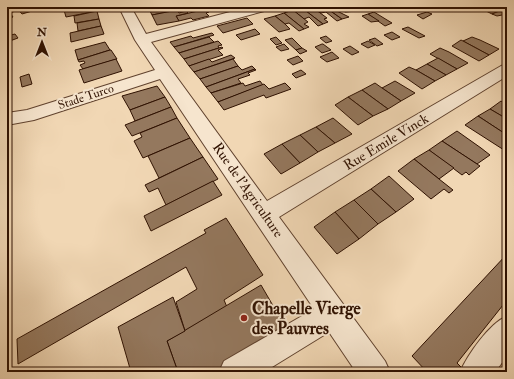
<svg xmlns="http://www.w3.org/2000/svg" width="514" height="379" viewBox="0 0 514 379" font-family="'IM FELL Double Pica',serif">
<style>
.building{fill:#94785e;stroke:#2f1101}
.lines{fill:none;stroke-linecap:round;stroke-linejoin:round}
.minor-casing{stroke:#60422e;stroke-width:2}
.minor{fill:#f6e5ce;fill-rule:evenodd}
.poi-dot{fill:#8f2418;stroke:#f6e5ce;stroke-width:1.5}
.labels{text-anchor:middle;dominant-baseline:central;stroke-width:4;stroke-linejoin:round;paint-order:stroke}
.far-street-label{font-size:12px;fill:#2f1101;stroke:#f6e5ce}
.street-label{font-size:14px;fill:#2f1101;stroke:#f6e5ce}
.near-poi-label{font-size:17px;font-weight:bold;fill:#2f1101;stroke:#f6e5ce;text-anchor:start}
</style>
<rect width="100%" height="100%" fill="#f1d7b4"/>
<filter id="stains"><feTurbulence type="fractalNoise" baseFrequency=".005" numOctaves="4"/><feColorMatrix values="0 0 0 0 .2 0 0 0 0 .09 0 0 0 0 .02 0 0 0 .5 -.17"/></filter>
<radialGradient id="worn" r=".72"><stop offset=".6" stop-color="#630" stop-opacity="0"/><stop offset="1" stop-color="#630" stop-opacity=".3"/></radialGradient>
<g class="building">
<path d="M7 7H16L18 10 10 13 13 17 7 19Z"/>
<path d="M16 7H38L39 9 22 14Z"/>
<path d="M83 7H95L97 11 66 17 64 10Z"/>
<path d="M148 7H167L150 11Z"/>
<path d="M167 7H177L178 10 152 15 150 11Z"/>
<path d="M312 7H325L342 19 337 21 326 12 321 13Z"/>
<path d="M312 7 327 18 324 19 328 22 323 24 302 8Z"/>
<path d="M325 7H338L340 8 335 10 349 17 342 19Z"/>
<path d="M338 7H351L357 11 345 12Z"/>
<path d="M487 7H507V8L492 14 482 9Z"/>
<path d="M302 8 323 24 318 26 309 17 304 19 293 10Z"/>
<path d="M507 8V16L502 15 497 16 492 14Z"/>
<path d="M207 9 209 12 206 13 209 16 193 20 191 18 179 21 176 16Z"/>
<path d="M177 10 179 13 186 11 188 13 176 16 179 21 157 25 152 15Z"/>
<path d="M293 10 308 22 304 24 309 27 304 29 284 13Z"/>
<path d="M97 11 99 19 75 23 74 16Z"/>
<path d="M374 12 392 23 385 26 368 14Z"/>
<path d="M427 12 432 14 423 19 417 15Z"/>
<path d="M284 13 304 29 299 31 289 23 285 24 275 16Z"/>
<path d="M368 14 379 21 371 22 362 16Z"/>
<path d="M275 16 285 24 290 29 279 32 264 19Z"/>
<path d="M247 18 253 24 223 33 217 26Z"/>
<path d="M99 19 101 26 78 31 77 23Z"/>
<path d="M101 26 104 34 71 42 70 33Z"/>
<path d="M408 27 425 36 419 38 402 29Z"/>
<path d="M255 29 260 34 241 40 236 35Z"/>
<path d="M392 32 400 37 392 40 384 35Z"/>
<path d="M212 33 214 35 174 47 170 42 191 36 193 38Z"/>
<path d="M15 34 18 38 7 42V36Z"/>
<path d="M326 36 332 41 326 43 320 38Z"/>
<path d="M209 37 214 42 179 53 174 47Z"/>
<path d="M276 37 282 43 276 45 270 39Z"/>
<path d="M472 37 480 40 499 49 489 55 463 41Z"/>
<path d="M292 38 302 48 296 50 285 40Z"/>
<path d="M375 38 383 44 377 46 369 40Z"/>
<path d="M461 40 463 41 489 55 479 61 452 46Z"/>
<path d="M218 41 222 45 218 46 219 48 184 59 179 53Z"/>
<path d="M368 41 375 45 368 48 361 44Z"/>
<path d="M105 42 110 50 78 60 75 50Z"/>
<path d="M284 44 289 49 281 51 276 47Z"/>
<path d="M322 44H323L331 50 322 53 315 47Z"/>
<path d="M350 46 359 52 352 55 343 49Z"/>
<path d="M222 47 223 48 218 50 223 55 189 66 184 59Z"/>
<path d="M302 48 307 51 300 54 296 50Z"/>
<path d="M440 48 449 52 468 63 457 69 430 54Z"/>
<path d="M110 50H111L117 59 83 69 80 65 85 63 84 61 79 62 78 60Z"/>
<path d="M332 52 339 58 327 62 320 57Z"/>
<path d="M231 55 235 58 194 72 189 66 209 59 212 62Z"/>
<path d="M298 56 303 61 293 65 287 60Z"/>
<path d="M438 58 457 69 446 75 427 64Z"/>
<path d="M116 59 122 71 84 83 79 70Z"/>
<path d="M233 59 238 66 200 79 194 72Z"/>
<path d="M427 64 446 75 435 81 416 70Z"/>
<path d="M238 66 242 70 252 66 255 69 206 87 200 79Z"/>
<path d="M409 67 416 70 435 81 422 89 399 73Z"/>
<path d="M255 69 256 70 248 73 250 75 238 79 241 83 211 93 206 87Z"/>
<path d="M301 70 306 74 296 78 292 74Z"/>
<path d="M29 74 32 84 22 87 20 77Z"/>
<path d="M260 81 263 85 218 102 211 93 243 83 245 86Z"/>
<path d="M395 81 415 93 401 101 382 88Z"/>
<path d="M285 83 291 89 266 98 264 95 224 110 218 102 264 84 269 89Z"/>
<path d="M375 83 382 88 401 101 388 109 362 90Z"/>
<path d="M157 86 165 97 130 110 122 96Z"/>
<path d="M362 90 388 109 373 116 348 97Z"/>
<path d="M165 97 171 107 135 121 130 110Z"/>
<path d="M348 97 373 116 358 125 335 105Z"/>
<path d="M501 101 507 105V119L490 109Z"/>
<path d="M171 107 177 118 132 136 125 125Z"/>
<path d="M490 109 507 119V135L478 116Z"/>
<path d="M478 116 507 135V147L504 150 465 125Z"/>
<path d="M177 118 190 138 143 158 134 141 142 137 140 133Z"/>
<path d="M333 118 352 134 335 143 316 127Z"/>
<path d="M316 127 335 143 318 152 300 135Z"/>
<path d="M457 131 481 148 490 155 477 164 442 141Z"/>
<path d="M300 135 318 152 300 163 282 144Z"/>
<path d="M190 138 203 157 159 178 148 156Z"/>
<path d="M442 141 477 164 480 166 469 175 466 172 462 175 429 150Z"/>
<path d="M282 144 300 163 281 174 264 154Z"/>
<path d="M429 150 454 168 439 179 414 159Z"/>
<path d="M203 157 218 179 166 205 158 188 149 192 145 185Z"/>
<path d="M414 159 439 179 453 190 449 193 444 189 431 199 398 171Z"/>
<path d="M389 176 414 199 396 212 371 189Z"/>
<path d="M213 181 222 195 151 231 144 216Z"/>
<path d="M371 189 396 212 378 224 354 200Z"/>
<path d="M354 200 378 224 359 239 335 212Z"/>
<path d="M335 212 359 239 337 254 314 227Z"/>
<path d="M226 218 263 275 224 300 227 307 185 331 176 302 197 289 186 267 18 364 17 339 206 233 204 230Z"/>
<path d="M507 254V300L457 363 461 367 457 372H427L412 356Z"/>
<path d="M261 285 286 328 219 372H178L167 341Z"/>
<path d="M173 297 185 331 167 341 178 372H131L118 327Z"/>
</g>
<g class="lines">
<g class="minor-casing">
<g id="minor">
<path d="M119 7H131L146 34 249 7H270L268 10 151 42 267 201 501 66 507 64V76L279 217 385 361 390 372H356L329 332 264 372H219L224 361 314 309 160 79 34 120 7 125V113L27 110 155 70 135 40Z"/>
<path d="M507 316V356L495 372H460C468 354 489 324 507 316Z"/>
</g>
</g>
<use href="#minor" class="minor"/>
</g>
<circle class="poi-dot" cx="244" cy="318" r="4"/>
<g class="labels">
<g class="far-street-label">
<text transform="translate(86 97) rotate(-18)">Stade Turco</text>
</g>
<g class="street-label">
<text transform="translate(386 142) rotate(-31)">Rue Emile Vinck</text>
<text transform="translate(248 190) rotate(55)">Rue de l'Agriculture</text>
</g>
<g class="near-poi-label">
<text x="252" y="308">Chapelle Vierge<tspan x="252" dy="20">des Pauvres</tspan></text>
</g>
</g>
<rect width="514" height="379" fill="none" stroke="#f1d7b4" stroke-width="24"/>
<rect x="8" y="8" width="498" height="363" fill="none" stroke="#2f1101" stroke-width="2"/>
<rect x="12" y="12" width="490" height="355" fill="none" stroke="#2f1101"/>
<g transform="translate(42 42)" stroke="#f6e5ce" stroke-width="3" paint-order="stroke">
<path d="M0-3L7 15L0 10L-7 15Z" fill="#2f1101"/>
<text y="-6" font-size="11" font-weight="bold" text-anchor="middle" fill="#2f1101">N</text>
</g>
<rect width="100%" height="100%" filter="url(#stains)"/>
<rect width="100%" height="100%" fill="url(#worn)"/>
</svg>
